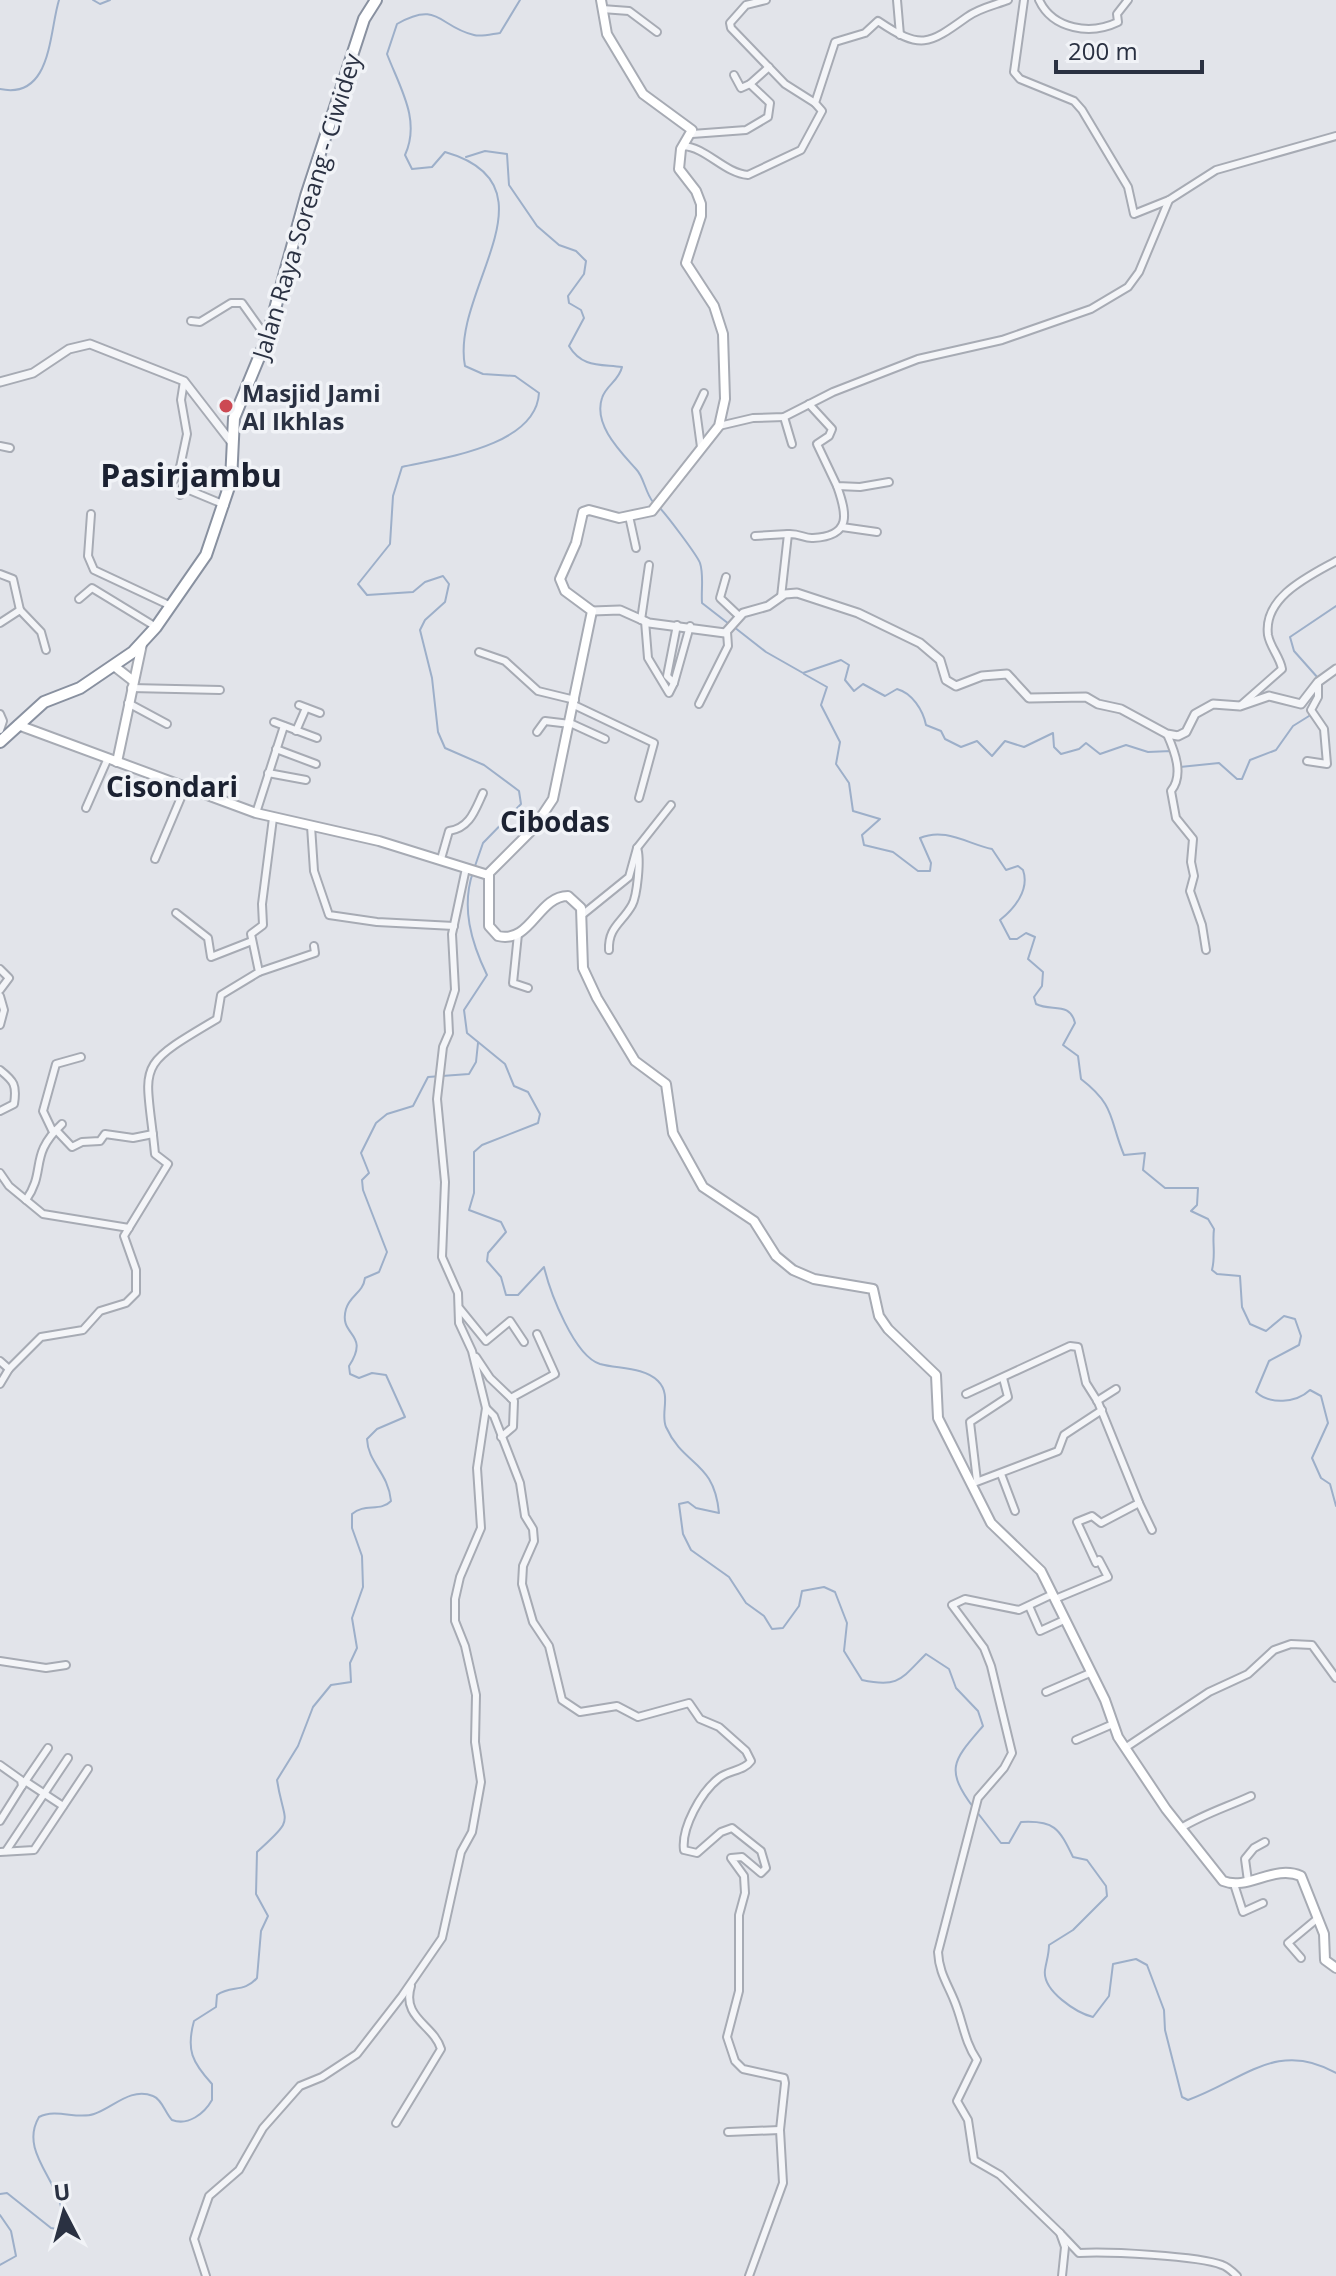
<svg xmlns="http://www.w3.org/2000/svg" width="1336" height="2276" viewBox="0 0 1336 2276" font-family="'Open Sans',sans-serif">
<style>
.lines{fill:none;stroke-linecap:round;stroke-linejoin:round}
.stream{stroke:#9dafc9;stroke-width:2}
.minor-casing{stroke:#a7abb4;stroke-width:10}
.tertiary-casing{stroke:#a7abb4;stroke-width:11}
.secondary-casing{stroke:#a7abb4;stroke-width:12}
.trunk-casing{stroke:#8991a0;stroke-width:14}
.minor{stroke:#f4f5f8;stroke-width:6}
.tertiary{stroke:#f4f5f8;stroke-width:7}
.secondary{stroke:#fff;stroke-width:8}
.trunk{stroke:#fff;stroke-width:10}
.poi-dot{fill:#cc4953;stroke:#f1f3f7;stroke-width:3}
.labels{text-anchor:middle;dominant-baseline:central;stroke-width:7;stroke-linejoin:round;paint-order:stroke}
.street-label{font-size:24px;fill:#2a3142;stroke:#f1f3f7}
.poi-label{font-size:24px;font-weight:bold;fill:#2a3142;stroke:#f1f3f7;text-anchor:start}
.quarter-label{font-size:28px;font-weight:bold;fill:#1c2232;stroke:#f1f3f7}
.district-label{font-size:32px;font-weight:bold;fill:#1c2232;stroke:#f1f3f7}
</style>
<rect width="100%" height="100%" fill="#e2e4ea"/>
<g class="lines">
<g class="stream">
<path d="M93 0 100 4 110 0"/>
<path d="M0 89C52 100 49 32 59 0"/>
<path d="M466 157 485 151 507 154 509 185 537 226 559 245 576 251 586 261 584 274 568 296 569 303 581 310 584 318 569 346C582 368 601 364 622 367 619 381 606 385 602 398 593 425 621 452 636 469 644 477 645 492 653 502"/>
<path d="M658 506C666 514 697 555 700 563 704 575 701 590 702 603L729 624"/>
<path d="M734 627 766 652 803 673 841 660 849 665 845 680 854 691 863 684 885 696 897 689C912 693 923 710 926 725L941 731 945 739 961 747 977 741 992 756 1005 741 1024 747 1053 733 1054 747 1061 754 1079 749 1086 743 1100 754 1126 745 1148 752 1171 751 1175 765"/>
<path d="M804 674 827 687 821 705 840 742 836 764 849 783 853 811 880 819 862 835 864 845 893 852 918 871H930L931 863 920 838C945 827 968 844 992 849L1006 870 1018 866 1023 870C1030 890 1014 909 1000 920L1010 939H1017L1026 933 1035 937 1028 959 1043 972 1042 986 1034 997 1036 1004C1051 1012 1070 1001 1075 1023L1063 1045 1078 1056 1081 1079C1116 1106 1109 1119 1124 1155L1145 1153 1143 1170 1165 1188H1198L1197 1205 1191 1211 1208 1219 1214 1229C1212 1243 1216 1254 1212 1270L1217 1274 1240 1276 1242 1307 1250 1324 1266 1331 1284 1316 1295 1319 1301 1336 1299 1345 1269 1361 1256 1392C1270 1405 1296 1403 1310 1390L1321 1396 1328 1423 1312 1458 1321 1478 1330 1484 1336 1506"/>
<path d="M1318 678 1294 651 1290 637 1336 606"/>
<path d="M1180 767 1219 763 1237 779H1242L1250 760 1276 750 1293 726 1309 716 1320 700"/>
<path d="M475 866 483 843 521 804 519 791 484 765 445 748 438 732 432 678 420 630 425 620 445 602 449 584 443 576 425 582 413 592 367 595 358 584 390 544 393 496 402 467C443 458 536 446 539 393L515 376 483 374 465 366C450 291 562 185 445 152L432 167 412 169 405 155C421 120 400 88 387 54L397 24C439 0 439 27 474 35 481 37 492 34 500 33L520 0"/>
<path d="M473 872C461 907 471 942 487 975L464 1010 467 1033 505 1064 514 1086 528 1092 540 1114 538 1123 482 1145 474 1152V1193L469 1210 501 1222 506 1232 488 1253 487 1261 501 1277 506 1295H518L544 1267C550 1292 574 1356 600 1364 618 1369 644 1367 658 1381 672 1395 660 1413 666 1427 684 1467 714 1460 719 1513L696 1508 688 1502 679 1504 683 1534 691 1550 729 1577 746 1603 764 1616 772 1629 783 1628 799 1606 802 1591 824 1587 835 1592 847 1623 844 1651 862 1680C899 1688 901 1679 926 1654L949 1669 956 1688 978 1711 983 1726C954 1760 944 1768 973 1807"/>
<path d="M977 1812 1001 1843H1009L1021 1822C1054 1820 1059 1828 1073 1857L1087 1860 1106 1886 1107 1896 1073 1930 1049 1945C1049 1955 1046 1962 1045 1970 1042 1991 1077 2013 1093 2017L1109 1996 1113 1964 1136 1959 1147 1965 1164 2010 1165 2030 1182 2097 1188 2100C1242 2081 1277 2039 1336 2073"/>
<path d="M0 2194 7 2193 51 2228 62 2230C71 2187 16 2156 39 2117 57 2108 77 2120 94 2114 113 2108 130 2087 153 2096 162 2099 165 2113 172 2120 188 2126 204 2114 212 2100V2084C192 2062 186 2050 194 2021L216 2007 217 1995C231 1985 244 1993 257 1978L261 1931 268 1916 256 1894 257 1852C297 1816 284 1826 277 1780L298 1746 313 1707 331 1685 351 1682 350 1663 357 1648 352 1618 363 1587 362 1556 352 1528V1514C364 1503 381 1512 391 1501 388 1472 368 1463 367 1439L377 1429 405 1417 386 1375 372 1373 359 1378 350 1374 349 1366C371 1332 338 1337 346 1309 350 1295 363 1293 365 1278L379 1272 387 1252 363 1190 362 1180 369 1173 361 1153 376 1123 387 1114 413 1106 428 1077 469 1074 476 1062 478 1043"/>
<path d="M0 2215 11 2231 16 2256 0 2265"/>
</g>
<g class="minor-casing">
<g id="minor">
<path d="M766 0 746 5 730 23 731 28 785 84 815 103"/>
<path d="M897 0 900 35"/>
<path d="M1024 0 1014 72 1020 79 1074 101 1082 110 1128 187 1134 214 1169 200 1216 170 1336 136"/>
<path d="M1039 0C1053 30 1091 35 1118 22L1117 14 1128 0"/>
<path d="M602 9 629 11 657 32"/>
<path d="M734 75 741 88 750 84"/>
<path d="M692 134 746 130 768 117 770 103 750 84 769 67"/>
<path d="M683 146C706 147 724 173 748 175L801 150 822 111 815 103 835 42 865 33 878 21C921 50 928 45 967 17 979 8 995 5 1008 0"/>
<path d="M191 321 200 322 231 303H242L267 338"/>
<path d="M809 404 832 429 829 436 817 444 837 486 860 487 889 482"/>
<path d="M784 417 792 444"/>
<path d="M719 426 753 418 784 417 833 392 918 359 1002 340 1091 309 1128 287 1139 272 1169 200"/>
<path d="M0 446 10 448"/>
<path d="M701 447 696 410 704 393"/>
<path d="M159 473 174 480 180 467"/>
<path d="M184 488 225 505"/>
<path d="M180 495 188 474 180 467 187 434 181 400 184 381"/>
<path d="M91 514 88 556 94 570 171 606"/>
<path d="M629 516 636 548"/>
<path d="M842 527 877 532"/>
<path d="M755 536 788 534"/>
<path d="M0 574 13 579 20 610"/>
<path d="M726 577 720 598 739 616"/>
<path d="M781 597 788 534C799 533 805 539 813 538 852 536 847 514 837 486"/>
<path d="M79 599 92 588 156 627"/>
<path d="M641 620 649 565"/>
<path d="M645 621 648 658 669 693 674 683"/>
<path d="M0 623 20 610 41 632 46 650"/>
<path d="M677 625 667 676 674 683 690 626"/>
<path d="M479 652 505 661 538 691 575 700"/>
<path d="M131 688 220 690"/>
<path d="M128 703 167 724"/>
<path d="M699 704 728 646 727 632"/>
<path d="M299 705 320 713"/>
<path d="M574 705 654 743 639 798"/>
<path d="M1240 706 1282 669C1280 657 1270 647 1268 635 1263 597 1309 576 1336 561"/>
<path d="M0 714 3 721 0 730"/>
<path d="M274 722 317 738"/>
<path d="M570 723 605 739"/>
<path d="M296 731 306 708"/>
<path d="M537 732 545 721 570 724"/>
<path d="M1167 734C1175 752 1184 775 1171 791L1176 818 1193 839 1191 862 1194 876 1190 891 1202 925 1206 950"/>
<path d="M276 749 316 764"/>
<path d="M1307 761 1327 764 1324 729 1311 710 1318 697V682"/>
<path d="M268 773 306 780"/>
<path d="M86 808 108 758"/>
<path d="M256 813 284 726"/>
<path d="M311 826 314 871 329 915 377 922 454 926"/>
<path d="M155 859 185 788"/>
<path d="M441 859 449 831C470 828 475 810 483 793"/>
<path d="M176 913 208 938 211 957 252 941"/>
<path d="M582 915 629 877 637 848 671 805"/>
<path d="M518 934 513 983 528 988"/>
<path d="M609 950C608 927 622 923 632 905 637 896 641 859 637 848"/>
<path d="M0 969 9 978 0 990"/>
<path d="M259 972 315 953 314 946"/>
<path d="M0 996 4 1010 0 1025"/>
<path d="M0 1070C14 1081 17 1085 14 1104L0 1111"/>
<path d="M56 1130 72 1147 82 1142 100 1141 105 1134 133 1138 153 1134"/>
<path d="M53 1132 43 1111 56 1064 81 1057"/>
<path d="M0 1173 9 1186 43 1214 129 1228"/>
<path d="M26 1200C47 1170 28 1156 62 1124"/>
<path d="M460 1309 486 1341 510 1321 524 1342"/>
<path d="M476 1357 490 1378 514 1401 513 1427 501 1437"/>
<path d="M0 1361 9 1369"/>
<path d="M0 1384 9 1369 41 1337 83 1330 100 1311 126 1303 136 1293V1270L124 1236 168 1164 155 1154C146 1062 132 1069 217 1019L221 995 259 972 251 934 263 925 262 904 273 818"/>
<path d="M966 1394 1070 1346 1078 1347 1086 1383 1098 1402 1139 1503 1101 1523 1092 1516 1077 1522 1096 1563 1099 1560 1108 1577 1055 1599"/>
<path d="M511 1398 555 1374 537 1334"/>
<path d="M1097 1401 1116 1389"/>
<path d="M486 1408 494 1416 520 1483 525 1516 533 1529 534 1541 523 1566 522 1584 533 1622 549 1646 562 1700 580 1712 617 1706 638 1717 689 1703 700 1719 719 1727 746 1751 751 1761C744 1771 729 1770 719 1778 701 1792 681 1828 684 1850L697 1853 721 1832 732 1828 761 1851 766 1868 761 1873 742 1857 731 1858 744 1876 745 1893 739 1915V1991L727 2037 735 2061 743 2069 784 2078 785 2083 780 2130 783 2183 749 2276"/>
<path d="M1001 1474 1015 1511"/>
<path d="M977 1481 970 1422 1008 1397 1003 1378"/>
<path d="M971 1484 1058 1451 1064 1435 1102 1410"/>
<path d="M1139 1503 1152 1530"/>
<path d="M1053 1594 1019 1610 965 1599 952 1605 984 1648 991 1666 1012 1753 1004 1768 978 1798 938 1952C939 1972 947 1983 954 2000 963 2021 964 2041 977 2060L957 2101 968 2120 974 2160 1000 2175 1060 2233 1065 2247 1062 2276"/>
<path d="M1029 1606 1040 1631 1064 1620"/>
<path d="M0 1661 46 1668 66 1665"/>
<path d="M1046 1692 1090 1673"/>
<path d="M1076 1740 1113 1724"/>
<path d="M1125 1748 1209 1692 1248 1674 1274 1650 1291 1644 1312 1645 1336 1678"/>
<path d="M0 1765 21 1780 22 1786 0 1821"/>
<path d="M25 1781 63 1806"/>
<path d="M22 1786 48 1748"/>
<path d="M1181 1828C1204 1814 1227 1807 1251 1796"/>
<path d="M6 1851 68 1758"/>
<path d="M0 1852 34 1850 88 1769"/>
<path d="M1248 1881 1245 1859 1254 1848 1265 1842"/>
<path d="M1234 1884 1243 1912 1263 1903"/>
<path d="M1301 1958 1288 1943 1318 1918"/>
<path d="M396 2123 441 2049C434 2025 401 2018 411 1986"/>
<path d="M728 2132 780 2130"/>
<path d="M1060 2233 1079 2253C1105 2251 1200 2256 1222 2265 1228 2267 1233 2272 1237 2276"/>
<path d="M206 2276 194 2239 209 2196 239 2170 263 2128 300 2086 322 2077 357 2054 402 1996 442 1938 461 1852 472 1832 481 1782 475 1742 476 1695 465 1646 455 1621V1599L460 1577 481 1528 477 1468 486 1408 472 1351 459 1323 458 1293 442 1257 445 1182 437 1099 443 1047 449 1033 448 1012 455 990 452 934 466 868"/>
</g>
</g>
<g class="tertiary-casing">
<g id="tertiary">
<path d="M0 382 33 373 69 349 90 344 184 381 232 443"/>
<path d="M592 611 620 610 649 623 725 633 743 613 768 606 785 594 797 593 858 613 920 643 940 660 946 680 956 686 982 676 1007 674 1029 698 1086 697 1098 704 1121 709 1167 734 1178 736 1186 732 1195 714 1213 704 1240 706 1269 696 1301 704 1318 682 1336 669"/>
</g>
</g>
<g class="secondary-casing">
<g id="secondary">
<path d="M601 0 607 34 643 94 692 130 681 149 679 169 696 191 701 204V216L686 263 714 306 723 334 725 399 719 426 652 511 619 518 589 510 583 512 576 543 560 579 565 591 592 611 553 799 533 829 489 873V926L498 936C531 944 538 896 568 896L581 908 583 968 597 998 635 1061 666 1084 673 1133 703 1187 754 1221 776 1256 793 1270 814 1279 873 1289 879 1316 888 1329 936 1375 938 1418 991 1523 1041 1571 1105 1700 1118 1737 1166 1809 1223 1881C1248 1891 1274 1864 1301 1876L1324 1934 1325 1960 1336 1968"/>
<path d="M114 666 132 680"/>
<path d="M18 725 256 813 379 841 488 875"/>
<path d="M117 762 142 644"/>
</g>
</g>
<g class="trunk-casing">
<path id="trunk" d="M0 742 44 702 80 688 133 652 156 627 206 555 231 481 234 418 267 338 306 196 364 19 376 0"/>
</g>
<use href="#minor" class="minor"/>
<use href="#tertiary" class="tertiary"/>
<use href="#secondary" class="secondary"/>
<use href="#trunk" class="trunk"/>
</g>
<circle class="poi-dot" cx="226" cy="406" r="8"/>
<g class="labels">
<g class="street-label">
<text transform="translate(306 206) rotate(-73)">Jalan Raya Soreang - Ciwidey</text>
</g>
<g class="poi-label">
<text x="242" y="392">Masjid Jami<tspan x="242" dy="28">Al Ikhlas</tspan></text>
</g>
<g class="quarter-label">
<text x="172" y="786">Cisondari</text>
<text x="555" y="821">Cibodas</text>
</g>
<g class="district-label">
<text x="191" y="474">Pasirjambu</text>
</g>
</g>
<g transform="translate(64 2212) rotate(354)" stroke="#f1f3f7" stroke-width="6" paint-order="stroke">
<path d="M0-6L14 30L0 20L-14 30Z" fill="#2a3142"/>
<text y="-12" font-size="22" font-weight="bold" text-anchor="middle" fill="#2a3142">U</text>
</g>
<path d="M1056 60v12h146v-12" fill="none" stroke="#2a3142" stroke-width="4"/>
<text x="1068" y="60" font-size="24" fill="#2a3142" stroke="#f1f3f7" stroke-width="6" paint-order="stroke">200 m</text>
</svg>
